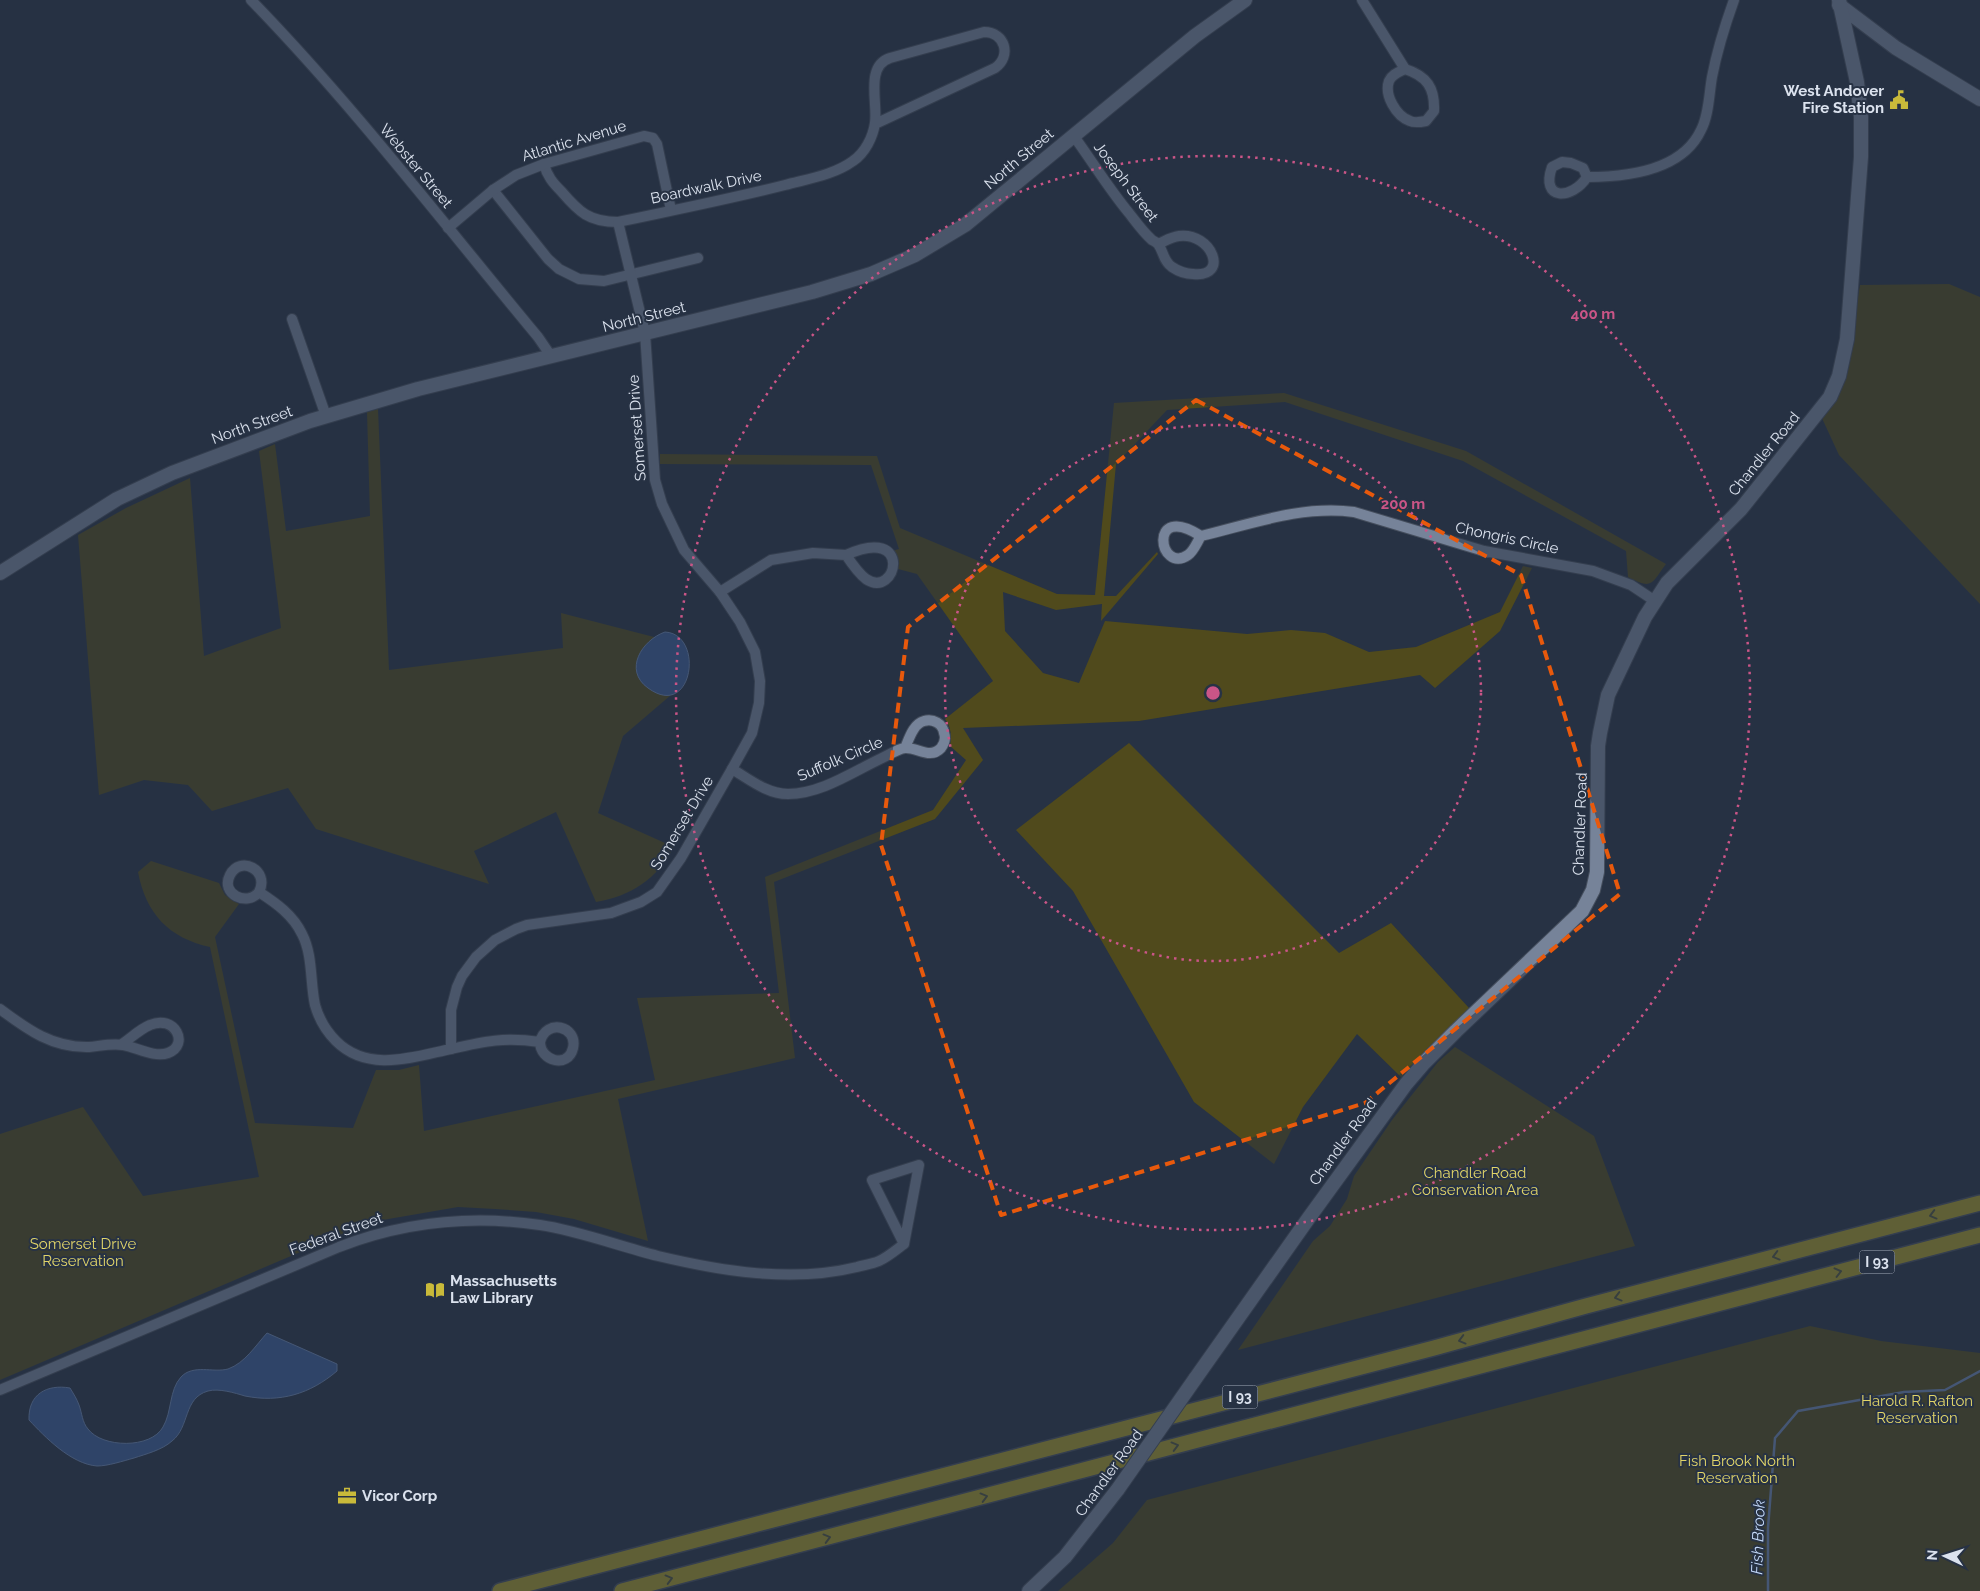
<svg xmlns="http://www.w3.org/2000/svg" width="1980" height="1591" viewBox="0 0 1980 1591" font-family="Raleway,sans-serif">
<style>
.green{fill:#504a1c}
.water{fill:#3a5c95;stroke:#6a84b0}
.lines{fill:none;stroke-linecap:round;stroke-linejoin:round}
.stream{stroke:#6a84b0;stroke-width:2.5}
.minor-casing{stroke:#454e5d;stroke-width:12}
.tertiary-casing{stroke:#454e5d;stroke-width:16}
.secondary-casing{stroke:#454e5d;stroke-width:16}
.motorway-casing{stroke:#454e5d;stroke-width:18}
.minor{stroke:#768399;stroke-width:10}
.tertiary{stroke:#768399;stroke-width:14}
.secondary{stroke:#768399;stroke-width:14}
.motorway{stroke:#a59827;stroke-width:15}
.tertiary-bridge-casing{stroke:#454e5d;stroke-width:16;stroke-linecap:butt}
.tertiary-bridge{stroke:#768399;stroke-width:14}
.oneway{stroke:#4d513b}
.marked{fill:none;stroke:#e8590c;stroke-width:4;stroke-dasharray:10 6;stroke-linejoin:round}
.ring{fill:none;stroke:#ca5587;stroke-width:2.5;stroke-dasharray:2.5 5}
.labels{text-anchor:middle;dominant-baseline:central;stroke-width:4;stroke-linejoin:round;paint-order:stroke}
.shield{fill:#273244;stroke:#a5adbb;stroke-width:1}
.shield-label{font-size:14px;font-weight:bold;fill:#dbe2ee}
.poi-label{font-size:15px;font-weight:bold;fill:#dbe2ee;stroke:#273244;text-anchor:start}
.street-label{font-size:15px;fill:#dbe2ee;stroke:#273244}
.park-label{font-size:15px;fill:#e1d468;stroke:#273244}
.water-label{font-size:16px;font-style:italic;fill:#c3d8f9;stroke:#273244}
.centre{fill:#ca5587;stroke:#273244;stroke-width:2.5}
.ring-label{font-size:15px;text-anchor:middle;font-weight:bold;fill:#ca5587;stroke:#273244;stroke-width:4;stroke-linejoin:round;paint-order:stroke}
</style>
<rect width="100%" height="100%" fill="#273244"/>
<g class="green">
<path d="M1949 284 1980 297V604L1839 455 1821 416 1848 357 1860 285Z"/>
<path d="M1284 393 1466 451 1666 564C1651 584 1653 590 1628 577L1626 551 1463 461 1285 402 1167 410 1116 464 1104 596H1116L1157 552 1158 554 1101 621 1102 604 1056 610 1003 592 1005 631 1043 673 1079 683 1105 621 1247 634 1291 630 1325 633 1369 652 1416 647 1500 612 1523 566 1532 568 1500 631 1435 688 1420 675 1139 721 963 728 983 760 935 819 774 882 795 1058 618 1099 648 1241 574 1219 536 1212 495 1209 458 1207 371 1222 0 1380V1134L83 1107 143 1196 259 1177 210 947C169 938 146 914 138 872L151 861 219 883 225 895 239 904 215 937 255 1123 353 1128 376 1070H399L419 1065 424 1131 655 1080 637 998 779 993 765 877 933 810 966 760 950 746C952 736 951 727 945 719L993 681 917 574 898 569V560L892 551 899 549 871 465 660 464V454L877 456 900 528 1057 594 1095 595 1114 403Z"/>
<path d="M378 409 389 670 563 648 561 613 685 645V683L623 736 598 813 674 847C657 879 631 896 596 902L556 812 474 851 489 884 316 829 288 788 212 811 188 785 144 780 99 795 78 535 126 508 190 478 204 656 281 628 259 451 275 444 286 531 370 516 367 412Z"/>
<path d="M1129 743 1339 953 1391 923 1469 1008 1403 1079 1357 1034 1303 1107 1274 1164 1194 1102 1073 891 1016 830Z"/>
<path d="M1455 1047 1594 1136 1635 1246 1238 1350 1313 1241 1330 1226 1347 1199 1354 1176 1392 1120 1438 1062Z"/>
<path d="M1810 1326 1881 1341 1980 1353V1591H1058L1113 1543 1147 1500Z"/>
</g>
<g class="water">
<path d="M665 632C705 634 693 721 648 688 623 670 642 640 665 632Z"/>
<path d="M267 1333 337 1364V1371C310 1394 280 1403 245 1396 235 1393 219 1388 208 1391 183 1398 190 1427 172 1441 162 1450 146 1454 134 1458 123 1461 108 1466 97 1466 71 1464 45 1437 29 1420 28 1394 47 1384 70 1388 73 1393 77 1399 79 1405 82 1413 82 1422 88 1429 102 1448 151 1449 163 1427 172 1412 169 1390 181 1377 193 1364 213 1373 228 1369 245 1363 256 1345 267 1333Z"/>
</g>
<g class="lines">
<path class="stream" d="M1768 1591V1528L1775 1438 1798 1411 1904 1392 1945 1390 1980 1371"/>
<g class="minor-casing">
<g id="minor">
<path d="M251 0C354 106 444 224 538 337L551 356"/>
<path d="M1362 0 1405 69C1427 76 1435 88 1434 111L1426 121C1421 122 1414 123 1410 121 1396 116 1384 95 1389 81 1392 74 1399 72 1405 69"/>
<path d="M1073 135C1092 161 1109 189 1129 213 1136 222 1143 232 1152 240 1154 241 1156 242 1158 244 1164 252 1163 261 1172 267 1178 271 1185 274 1193 274 1230 278 1212 232 1179 236 1171 237 1165 241 1158 244"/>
<path d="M1562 162 1571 163 1583 168 1587 177C1572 200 1540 201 1552 167Z"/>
<path d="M544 164C547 176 553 183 561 191 579 212 589 222 618 222 674 210 730 199 785 185 807 179 834 175 853 161 865 153 873 137 875 123 878 103 865 66 890 58L984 32C1005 32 1012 56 995 68L875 124"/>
<path d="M1587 177C1627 177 1682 171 1701 130 1709 115 1709 94 1712 77 1717 51 1725 25 1734 0"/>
<path d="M493 190 548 259 559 269 579 279 604 281 698 258"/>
<path d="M448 228 493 190 516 175 544 164 644 136 653 138 657 144 671 210"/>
<path d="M292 319 326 416"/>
<path d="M1201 536C1197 542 1194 551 1188 555 1159 575 1147 501 1201 536 1251 524 1302 505 1354 512L1484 551 1593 571 1631 585 1655 601"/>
<path d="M720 592 771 560 813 553 846 555C852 564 858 573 866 579 897 600 914 524 846 555"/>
<path d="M732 769C749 779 767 794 788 794 820 794 851 773 880 759 887 756 897 749 905 748 917 747 930 760 941 748 944 744 946 738 944 733 943 724 933 718 924 721 913 724 909 739 905 748"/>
<path d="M259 892C270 870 240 855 230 875 220 894 247 907 259 892 276 903 293 915 302 934 313 955 310 982 315 1005 319 1019 326 1031 336 1041 368 1073 413 1057 451 1049V1010L457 987 462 976 476 957 495 940 516 929 527 925 611 913 641 902 657 892 681 858 732 769 752 733 759 703 760 681 755 652 740 622 720 592 684 550 662 504 655 480 645 333 618 222"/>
<path d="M0 1009C28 1030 53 1048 89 1047 100 1046 112 1043 123 1045 136 1047 154 1058 168 1053 190 1045 175 1014 150 1025 140 1029 131 1038 122 1044"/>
<path d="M451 1049C486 1041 504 1037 540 1042 540 1061 568 1069 573 1048 578 1026 546 1018 540 1042"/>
<path d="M0 1390 339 1247C404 1222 471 1215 540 1225 580 1231 618 1246 658 1256 721 1271 792 1283 857 1267 864 1265 872 1264 879 1261 888 1257 896 1250 904 1244L872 1180 919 1165 904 1244"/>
</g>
</g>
<g class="tertiary-casing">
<g id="tertiary">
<path d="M1839 5 1896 48 1980 99"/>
<path d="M1195 1379 1308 1219 1406 1084 1424 1063 1456 1031 1582 911 1593 890 1597 872 1598 746 1600 733 1608 695 1645 617 1667 583 1741 509 1830 397 1839 376 1847 339 1850 301 1861 157V117L1857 82 1839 0"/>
<path d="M1029 1591 1065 1557 1118 1489"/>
</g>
</g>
<g class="secondary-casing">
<path id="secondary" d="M0 573 117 499 172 473 310 421 418 389 812 292 871 274 915 255 965 225 1195 36 1245 0"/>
</g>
<g class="motorway-casing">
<g id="motorway">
<path d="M500 1591 1434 1348 1586 1306 1980 1203"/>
<path d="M622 1591 1980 1235"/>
</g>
</g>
<use href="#minor" class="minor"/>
<use href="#tertiary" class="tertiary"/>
<use href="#secondary" class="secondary"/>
<use href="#motorway" class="motorway"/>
<g class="tertiary-bridge-casing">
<path id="tertiary-bridge" d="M1118 1489 1195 1379"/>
</g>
<use href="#tertiary-bridge" class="tertiary-bridge"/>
</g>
<defs><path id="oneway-chevron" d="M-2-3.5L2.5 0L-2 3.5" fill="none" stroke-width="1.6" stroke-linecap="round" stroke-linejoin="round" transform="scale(1.25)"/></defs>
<g class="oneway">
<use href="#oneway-chevron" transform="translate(1933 1215) rotate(165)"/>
<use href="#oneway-chevron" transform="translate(1776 1256) rotate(165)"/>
<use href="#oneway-chevron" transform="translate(1838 1272) rotate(-14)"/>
<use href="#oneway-chevron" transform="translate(1618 1297) rotate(165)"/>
<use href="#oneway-chevron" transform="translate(1462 1340) rotate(165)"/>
<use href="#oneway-chevron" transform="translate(1175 1446) rotate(-15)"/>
<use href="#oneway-chevron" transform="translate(984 1497) rotate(-15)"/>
<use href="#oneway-chevron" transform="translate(827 1538) rotate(-15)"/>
<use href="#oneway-chevron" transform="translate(669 1579) rotate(-15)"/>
</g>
<path d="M0 0H1980V1591H0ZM1196 400 1521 575 1620 894 1365 1103 1001 1215 881 845 908 627Z" fill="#273244" fill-opacity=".55" fill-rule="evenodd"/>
<path class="marked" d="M1196 400 1521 575 1620 894 1365 1103 1001 1215 881 845 908 627Z"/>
<g class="ring">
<circle cx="1213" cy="693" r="268"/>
<circle cx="1213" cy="693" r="537"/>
</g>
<defs>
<g id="civic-bare" transform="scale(1.5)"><path d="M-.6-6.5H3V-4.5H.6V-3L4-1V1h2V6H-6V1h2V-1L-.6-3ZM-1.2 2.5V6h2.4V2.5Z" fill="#c9ba3a" stroke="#273244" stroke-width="2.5" paint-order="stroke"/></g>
<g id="library-bare" transform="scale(1.5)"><path d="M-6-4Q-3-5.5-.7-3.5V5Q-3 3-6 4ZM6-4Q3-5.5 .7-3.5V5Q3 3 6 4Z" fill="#c9ba3a" stroke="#273244" stroke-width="2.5" paint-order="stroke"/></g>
<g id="office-bare" transform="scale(1.5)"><path d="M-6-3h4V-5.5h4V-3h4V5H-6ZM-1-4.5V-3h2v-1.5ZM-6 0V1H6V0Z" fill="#c9ba3a" stroke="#273244" stroke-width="2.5" paint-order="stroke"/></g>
</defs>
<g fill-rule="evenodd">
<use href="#civic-bare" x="1899" y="100"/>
<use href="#library-bare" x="435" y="1290"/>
<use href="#office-bare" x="347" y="1496"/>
</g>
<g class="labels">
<g class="shield">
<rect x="1859.5" y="1250.5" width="35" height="23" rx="4"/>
<rect x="1222.5" y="1385.5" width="35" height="23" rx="4"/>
</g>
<g class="shield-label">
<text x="1877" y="1262">I 93</text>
<text x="1240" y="1397">I 93</text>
</g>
<g class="poi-label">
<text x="1884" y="91" text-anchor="end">West Andover<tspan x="1884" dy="17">Fire Station</tspan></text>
<text x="450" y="1281">Massachusetts<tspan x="450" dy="17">Law Library</tspan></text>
<text x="362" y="1496">Vicor Corp</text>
</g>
<g class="street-label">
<text transform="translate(574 141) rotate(-17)">Atlantic Avenue</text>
<text transform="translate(1019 159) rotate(-40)">North Street</text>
<text transform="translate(416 166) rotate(50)">Webster Street</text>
<text transform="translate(1126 182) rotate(53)">Joseph Street</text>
<text transform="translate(706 187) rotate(-12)">Boardwalk Drive</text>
<text transform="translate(644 317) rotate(-14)">North Street</text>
<text transform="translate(252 425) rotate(-20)">North Street</text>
<text transform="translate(637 428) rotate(-94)">Somerset Drive</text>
<text transform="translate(1764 454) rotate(-51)">Chandler Road</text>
<text transform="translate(1507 538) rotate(12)">Chongris Circle</text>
<text transform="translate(840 759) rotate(-23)">Suffolk Circle</text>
<text transform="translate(682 823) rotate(-59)">Somerset Drive</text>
<text transform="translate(1580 824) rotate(-88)">Chandler Road</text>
<text transform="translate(1343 1142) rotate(-54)">Chandler Road</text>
<text transform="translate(336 1234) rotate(-20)">Federal Street</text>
<text transform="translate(1109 1473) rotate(-54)">Chandler Road</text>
</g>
<g class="park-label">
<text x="1475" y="1173">Chandler Road<tspan x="1475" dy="17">Conservation Area</tspan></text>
<text x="83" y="1244">Somerset Drive<tspan x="83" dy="17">Reservation</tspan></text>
<text x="1917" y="1401">Harold R. Rafton<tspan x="1917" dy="17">Reservation</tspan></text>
<text x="1737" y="1461">Fish Brook North<tspan x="1737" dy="17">Reservation</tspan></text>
</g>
<g class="water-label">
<text transform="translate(1758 1537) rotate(-88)">Fish Brook</text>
</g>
</g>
<circle cx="1213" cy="693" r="8" class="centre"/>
<g class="ring-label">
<text x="1593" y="319">400 m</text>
<text x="1403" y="509">200 m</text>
</g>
<g transform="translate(1945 1556) rotate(274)" stroke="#273244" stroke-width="4" paint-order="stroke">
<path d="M0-4L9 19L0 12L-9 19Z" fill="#dbe2ee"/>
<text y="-8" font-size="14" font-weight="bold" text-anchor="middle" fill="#dbe2ee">N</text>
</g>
</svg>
